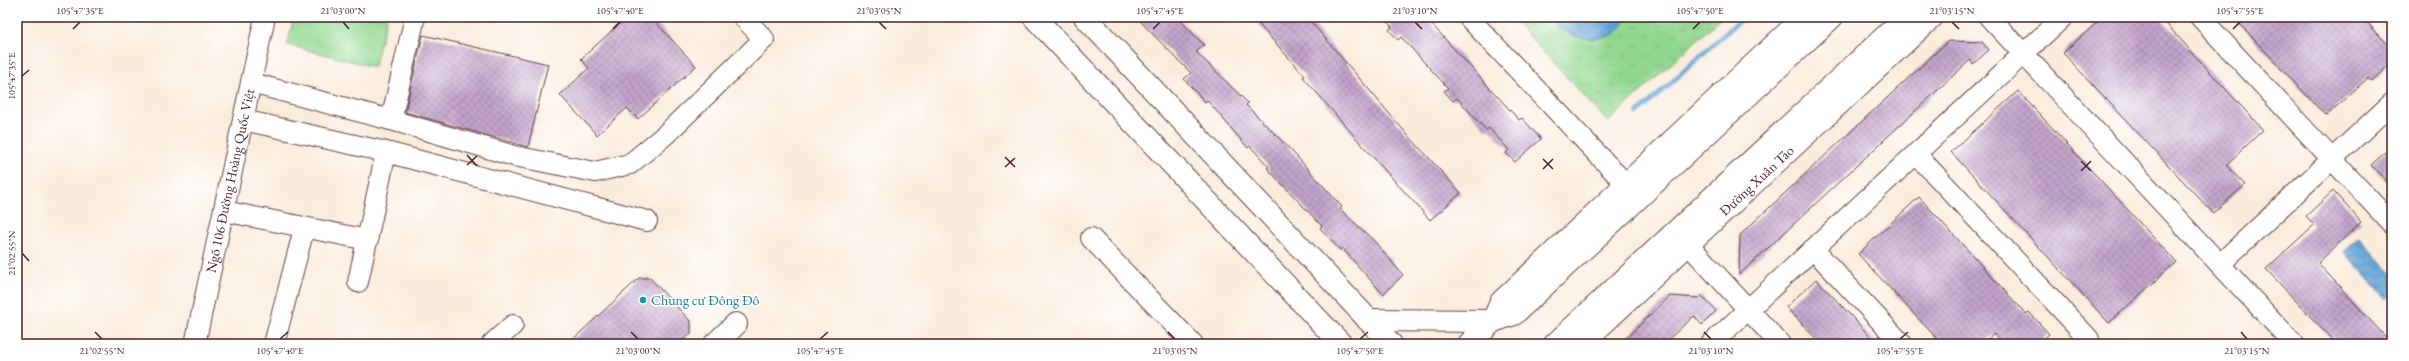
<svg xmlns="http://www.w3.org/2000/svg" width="2409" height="361" viewBox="0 0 2409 361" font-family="'EB Garamond',serif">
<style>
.grass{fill:url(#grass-tufts);stroke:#6e7b5d}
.garden{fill:#92d78f;stroke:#6e7b5d}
.water{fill:url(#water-waves);stroke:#566280}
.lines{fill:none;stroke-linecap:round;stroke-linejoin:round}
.stream{stroke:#62a4d6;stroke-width:5}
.building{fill:url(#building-cross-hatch)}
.minor-casing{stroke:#643e45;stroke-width:22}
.tertiary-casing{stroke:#643e45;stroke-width:24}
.secondary-casing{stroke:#643e45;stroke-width:24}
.primary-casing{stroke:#643e45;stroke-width:24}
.minor{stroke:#fff;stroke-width:20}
.tertiary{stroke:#fff;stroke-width:22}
.secondary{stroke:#fff;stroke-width:22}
.primary{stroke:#fff;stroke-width:22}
.ticks{fill:none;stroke:#4a1f2b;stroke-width:1.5}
.culture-dot{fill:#0f9aa8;stroke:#fff;stroke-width:1.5}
.labels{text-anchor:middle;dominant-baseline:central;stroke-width:3.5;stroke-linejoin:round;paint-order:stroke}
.street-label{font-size:14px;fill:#4a1f2b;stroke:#fff}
.culture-label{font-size:14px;fill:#0d838f;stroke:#fff;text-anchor:start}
.neatline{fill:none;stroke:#4a1f2b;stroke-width:1.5}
.ticks-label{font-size:10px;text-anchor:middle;fill:#4a1f2b}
</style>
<defs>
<pattern id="grass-tufts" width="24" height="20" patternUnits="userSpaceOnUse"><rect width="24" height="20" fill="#92d78f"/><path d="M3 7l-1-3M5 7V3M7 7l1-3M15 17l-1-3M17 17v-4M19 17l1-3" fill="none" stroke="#7fb87c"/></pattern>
<pattern id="water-waves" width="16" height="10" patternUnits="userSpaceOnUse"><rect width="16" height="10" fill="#62a4d6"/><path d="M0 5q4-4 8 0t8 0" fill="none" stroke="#5385ae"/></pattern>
<pattern id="building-cross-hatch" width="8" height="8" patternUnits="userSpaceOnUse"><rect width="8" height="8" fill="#c2a4cb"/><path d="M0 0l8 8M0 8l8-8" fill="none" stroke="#a085a5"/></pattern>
</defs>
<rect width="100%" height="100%" fill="#fff"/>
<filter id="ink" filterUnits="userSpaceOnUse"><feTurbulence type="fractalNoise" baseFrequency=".025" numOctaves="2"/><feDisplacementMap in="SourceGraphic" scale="8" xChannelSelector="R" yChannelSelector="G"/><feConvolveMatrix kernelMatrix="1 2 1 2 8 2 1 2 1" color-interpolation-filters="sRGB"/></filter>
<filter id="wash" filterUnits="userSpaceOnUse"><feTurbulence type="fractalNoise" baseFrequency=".012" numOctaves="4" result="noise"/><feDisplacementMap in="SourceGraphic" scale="16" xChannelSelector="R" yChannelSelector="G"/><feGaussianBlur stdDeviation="0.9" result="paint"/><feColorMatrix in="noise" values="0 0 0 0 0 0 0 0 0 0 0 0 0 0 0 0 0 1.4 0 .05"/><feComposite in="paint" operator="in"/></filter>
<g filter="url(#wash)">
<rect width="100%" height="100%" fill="#f9ecdb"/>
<path class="grass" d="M1511 17H1722L1608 122Z"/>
<path class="garden" d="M294 17H387L374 67 287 45Z"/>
<g class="water">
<path d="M1549 17H1629C1624 23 1619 32 1612 35 1590 44 1562 36 1549 17Z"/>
<path d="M2359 238 2392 274V295L2387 299 2344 252Z"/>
</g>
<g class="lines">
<path class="stream" d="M1637 114 1743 17"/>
</g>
<g id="blocks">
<g class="building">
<path d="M627 17H651L696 66 638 119 627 108 597 135 560 95 589 68 581 59Z"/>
<path d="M1136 17H1177L1204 45 1196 52 1248 103 1246 105 1289 148 1342 207 1340 209 1374 241 1403 275 1383 294 1342 248 1340 250 1320 228 1322 226 1267 168 1269 167 1250 146 1248 148 1207 100 1205 102 1184 79 1191 73Z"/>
<path d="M1252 17H1307L1406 133 1461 193 1430 220 1355 137 1303 77 1305 76Z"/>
<path d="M1383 17H1425L1519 120 1522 118 1541 139 1515 162 1506 153 1509 150 1489 128 1486 130 1457 98 1453 101 1444 91 1448 88 1401 37 1398 40 1389 30 1392 27Z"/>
<path d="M2103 17H2160L2263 130 2226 165 2245 185 2213 213 2063 53Z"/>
<path d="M2233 17H2362L2392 49V62L2372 81 2369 77 2326 116Z"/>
<path d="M423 35 548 64 528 147 405 112Z"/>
<path d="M1948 41 1982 42 1989 50 1973 64 1970 60 1739 275 1740 235Z"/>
<path d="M2018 91 2176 262 2109 323 1951 152Z"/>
<path d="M2392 146V187L2371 165Z"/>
<path d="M2333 191 2361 222 2318 263 2392 344H2336L2266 269 2314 225 2306 216Z"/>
<path d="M1919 197 2026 314 2029 312 2049 334 2038 344H2003L1994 334 1982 344H1942L1858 254Z"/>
<path d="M639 278H650L691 322V333L679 344H568Z"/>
<path d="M1816 279 1840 304 1877 344H1821L1802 324 1786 307Z"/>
<path d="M1701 295 1716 311 1702 325 1694 316 1663 344H1620L1670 296 1698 298Z"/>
</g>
</g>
</g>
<g filter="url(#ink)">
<use href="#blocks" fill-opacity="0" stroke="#643e45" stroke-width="1"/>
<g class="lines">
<g class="minor-casing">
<g id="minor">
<path d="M1468 17 1637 196"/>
<path d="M1989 17 2294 344"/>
<path d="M2200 17 2392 224"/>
<path d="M251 83 391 120 514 156 595 172 630 164 665 135 764 39 743 17"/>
<path d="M243 120 386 152"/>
<path d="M391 120 415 17"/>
<path d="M1916 154 2089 339"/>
<path d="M224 211 368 240"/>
<path d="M1677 232 1780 344"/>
<path d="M1091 238 1193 344"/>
<path d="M1813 249 1902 344"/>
<path d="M2220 264 2392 103"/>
<path d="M358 282 386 152 647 221"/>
<path id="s1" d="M195 344 265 17"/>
<path d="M274 344 304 229"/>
<path d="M492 344 513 325"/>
<path d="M1711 344 2063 17"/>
</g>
</g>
<g class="tertiary-casing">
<g id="tertiary">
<path d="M1034 17 1341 344"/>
<path d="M1085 17 1391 344"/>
<path d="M1368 320 1493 321"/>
<path d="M715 344 736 324"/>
</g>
</g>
<g class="secondary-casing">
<g id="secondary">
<path d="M1493 321 1501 302 1804 17"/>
<path id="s2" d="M1581 344 1932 17"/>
</g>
</g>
<g class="primary-casing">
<g id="primary">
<path d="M1469 344 1493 321 1514 314 1832 17"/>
<path d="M1555 344 1906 17"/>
</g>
</g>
<use href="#minor" class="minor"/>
<use href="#tertiary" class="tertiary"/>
<use href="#secondary" class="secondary"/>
<use href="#primary" class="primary"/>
</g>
</g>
<path class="ticks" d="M343 22 349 29M879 22 886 29M1415 22 1422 29M1952 22 1959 29M73 29 80 22M613 29 620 22M1153 29 1160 22M1693 29 1700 22M2233 29 2240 22M22 76 29 70M467 155 477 166M1005 157 1015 167M1543 159 1553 169M2081 161 2091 171M467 165 477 156M1005 167 1015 158M1543 169 1553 159M2081 171 2091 161M22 253 29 261M95 332 102 339M631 332 638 339M1168 332 1175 339M1704 332 1711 339M2241 332 2247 339M280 339 288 332M820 339 828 332M1360 339 1368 332M1900 339 1908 332"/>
<circle class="culture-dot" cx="643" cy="300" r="4"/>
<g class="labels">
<g class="street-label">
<text stroke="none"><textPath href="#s1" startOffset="167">Ngõ 106 Đường Hoàng Quốc Việt</textPath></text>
<text stroke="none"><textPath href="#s2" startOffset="240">Đường Xuân Tảo</textPath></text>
</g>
<g class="culture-label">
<text x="651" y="300">Chung cư Đông Đô</text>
</g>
</g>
<rect width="2409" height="361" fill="none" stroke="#fff" stroke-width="44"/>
<rect x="22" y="22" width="2365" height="317" class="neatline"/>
<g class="ticks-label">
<text x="80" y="14">105°47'35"E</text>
<text x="343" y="14">21°03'00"N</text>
<text x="620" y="14">105°47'40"E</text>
<text x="879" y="14">21°03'05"N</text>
<text x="1160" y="14">105°47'45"E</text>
<text x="1415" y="14">21°03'10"N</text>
<text x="1700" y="14">105°47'50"E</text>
<text x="1952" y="14">21°03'15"N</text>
<text x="2240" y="14">105°47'55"E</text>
<text transform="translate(11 76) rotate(-90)" y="4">105°47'35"E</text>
<text transform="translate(11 253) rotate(-90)" y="4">21°02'55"N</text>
<text x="102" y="354">21°02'55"N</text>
<text x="280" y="354">105°47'40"E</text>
<text x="638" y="354">21°03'00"N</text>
<text x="820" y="354">105°47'45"E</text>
<text x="1175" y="354">21°03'05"N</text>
<text x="1360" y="354">105°47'50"E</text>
<text x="1711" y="354">21°03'10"N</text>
<text x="1900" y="354">105°47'55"E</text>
<text x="2247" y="354">21°03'15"N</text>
</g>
</svg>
